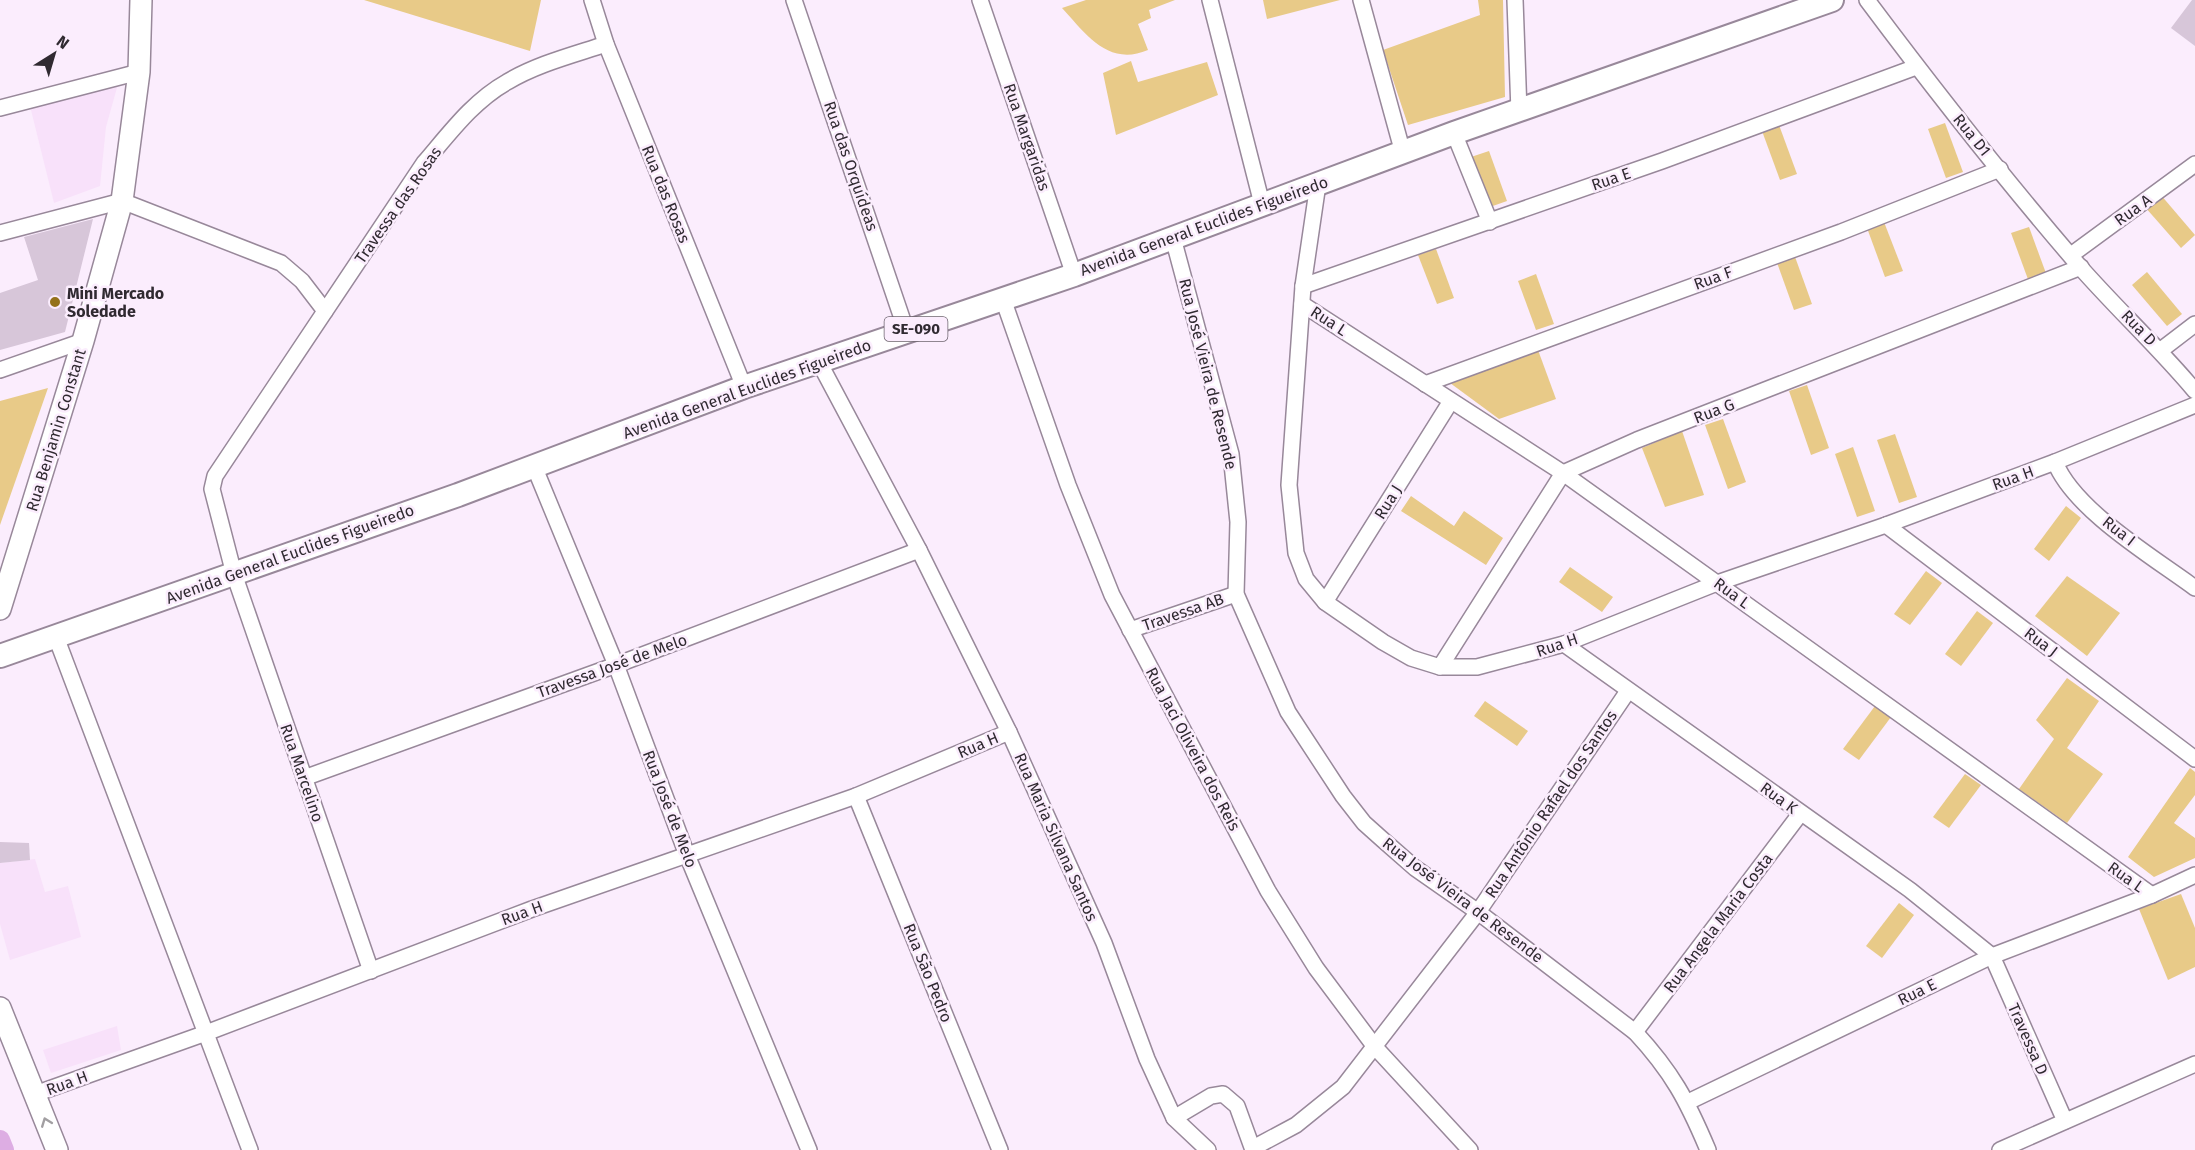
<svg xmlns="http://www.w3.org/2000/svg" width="2195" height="1150" viewBox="0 0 2195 1150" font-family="'Fira Sans',sans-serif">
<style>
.built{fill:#f8e1fa}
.green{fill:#e8ca88}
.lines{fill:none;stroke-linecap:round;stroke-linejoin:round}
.canal{stroke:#ddade3;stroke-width:20}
.building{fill:#d7c6d9}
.street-casing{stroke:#98889a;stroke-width:18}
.secondary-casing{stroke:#98889a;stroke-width:24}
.primary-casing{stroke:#98889a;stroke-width:26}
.street{stroke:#fff;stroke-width:15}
.secondary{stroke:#fff;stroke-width:21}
.primary{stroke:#fff;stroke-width:22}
.oneway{stroke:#a29fa2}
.poi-dot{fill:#94721a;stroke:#fbedfd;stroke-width:2}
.labels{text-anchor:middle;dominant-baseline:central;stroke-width:5;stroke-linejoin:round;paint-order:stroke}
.shield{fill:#fbedfd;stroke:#6d646e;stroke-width:1.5}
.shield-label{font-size:15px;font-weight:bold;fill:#302a31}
.street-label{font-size:16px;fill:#302a31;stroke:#fbedfd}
.poi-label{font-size:16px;font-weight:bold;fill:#302a31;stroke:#fbedfd;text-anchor:start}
</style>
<rect width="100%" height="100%" fill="#fbedfd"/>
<g class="built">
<path d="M118 84 106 127 100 186 54 203 30 106Z"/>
<path d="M35 859 45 892 68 886 81 937 10 960 0 924V863Z"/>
<path d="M117 1026 121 1050 51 1073 43 1050Z"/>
</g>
<g class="green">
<path d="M364 0H541L530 51Z"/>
<path d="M1086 0H1175L1149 10 1151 18 1138 24 1148 50C1108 67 1086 34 1062 8Z"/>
<path d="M1263 0H1340L1267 19Z"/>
<path d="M1478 0H1503L1505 97 1408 125 1383 50 1480 15Z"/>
<path d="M1131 61 1138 82 1207 62 1218 95 1116 135 1103 73Z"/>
<path d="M1945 123 1963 172 1946 178 1928 129Z"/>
<path d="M1779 125 1797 174 1780 180 1762 131Z"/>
<path d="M1489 151 1507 201 1490 207 1471 157Z"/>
<path d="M2160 194 2195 235 2181 248 2145 207Z"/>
<path d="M1884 222 1903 271 1885 277 1867 228Z"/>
<path d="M2029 227 2047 276 2029 282 2011 233Z"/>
<path d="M1436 249 1454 298 1437 304 1418 255Z"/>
<path d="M1794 254 1812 304 1794 310 1776 260Z"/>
<path d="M2147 272 2182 314 2167 326 2132 285Z"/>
<path d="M1536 274 1554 324 1536 330 1518 281Z"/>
<path d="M1538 350 1556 399 1499 419 1446 380Z"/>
<path d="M1807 385 1829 448 1811 455 1789 391Z"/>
<path d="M48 388 0 525V401Z"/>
<path d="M1723 419 1746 482 1728 489 1705 425Z"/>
<path d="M1682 431 1704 495 1665 507 1642 448Z"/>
<path d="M1895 434 1917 497 1899 503 1877 440Z"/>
<path d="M1853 447 1875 511 1857 517 1835 454Z"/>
<path d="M1411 496 1454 526 1464 511 1503 538 1486 565 1401 511Z"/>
<path d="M2066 506 2081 518 2049 561 2034 549Z"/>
<path d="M1570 567 1613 597 1602 612 1559 582Z"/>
<path d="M1926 571 1942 583 1910 625 1894 614Z"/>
<path d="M2067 576 2120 613 2087 656 2035 616Z"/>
<path d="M1977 611 1993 623 1961 666 1945 654Z"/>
<path d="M2067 678 2099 701 2067 748 2103 774 2067 823 2019 789 2054 739 2036 720Z"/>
<path d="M1485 701 1528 731 1517 746 1474 716Z"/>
<path d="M1875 706 1891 717 1859 760 1843 749Z"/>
<path d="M2190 768 2195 772V795L2174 823 2195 838V858L2154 877 2128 857Z"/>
<path d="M1965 774 1981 785 1949 828 1933 817Z"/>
<path d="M2181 894 2195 928V967L2168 980 2139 909Z"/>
<path d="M1899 903 1914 915 1882 958 1866 946Z"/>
</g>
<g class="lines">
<path class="canal" d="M0 1140 4 1150"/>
</g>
<g class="building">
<path d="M2192 0H2195V46L2171 28Z"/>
<path d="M93 219 65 332 0 350V293L38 280 24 237Z"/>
<path d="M0 842 29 843 30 860 0 863Z"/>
</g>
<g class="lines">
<g class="street-casing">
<g id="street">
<path d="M592 0 606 44 744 387"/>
<path d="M794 0 907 333"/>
<path d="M980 0 1074 275"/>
<path d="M1210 0 1262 204"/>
<path d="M1361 0 1403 153"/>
<path d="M1515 0 1519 112"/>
<path d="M1867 0C1935 91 2006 181 2080 267 2117 309 2159 348 2195 391"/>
<path d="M0 108 139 72"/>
<path d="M1454 133 1490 222"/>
<path d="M1318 184 1303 286 1289 485 1296 553 1306 579 1325 602 1383 642 1411 658 1440 667H1477L1564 644 1717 583 1886 525 2055 462 2195 405"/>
<path d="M0 233 122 201 281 263 302 281 325 311"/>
<path d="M1173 238 1231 454 1238 522 1236 594 1288 712 1343 796 1364 823 1383 840 1415 868 1478 912 1635 1032C1672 1072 1687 1100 1708 1150"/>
<path d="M2071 255 2195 164"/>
<path d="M1303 286 1662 161 1916 67"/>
<path d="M1003 299 1068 485 1112 595 1268 891 1316 968 1375 1047 1470 1150"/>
<path d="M1302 304 1563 473 2152 895"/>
<path d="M2161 350 2195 324"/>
<path d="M819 362 919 550 1009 732 1104 943 1147 1059 1174 1118 1208 1150"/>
<path d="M0 370 83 341"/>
<path d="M1425 384 1841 232 2000 169"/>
<path d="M2055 462C2074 510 2153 557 2195 588"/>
<path d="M534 466 616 665 687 855 809 1150"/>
<path d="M1886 525 2195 759"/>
<path d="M1325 602 1451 401"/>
<path d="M1130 630 1236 594"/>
<path d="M56 637 250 1150"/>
<path d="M1564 644 1910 890 1992 956 2065 1121"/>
<path d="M1440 667 1563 473 1637 440 2081 267"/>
<path d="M304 778 616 665 919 550"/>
<path d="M856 796 1000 1150"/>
<path d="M371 971 234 574 212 489 215 476 424 163C449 134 473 101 507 82 537 64 573 55 606 44"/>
<path d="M1635 1032 1800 814"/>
<path d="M35 1094 206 1033 532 909 856 796 1009 732"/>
<path d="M1688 1102 1992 956 2152 895 2195 875"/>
<path d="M1174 1118 1211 1096 1223 1094 1237 1106 1253 1150"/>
<path d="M1253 1148 1296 1125 1343 1087 1478 912 1628 691"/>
<path d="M2000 1150 2195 1064"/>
</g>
</g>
<g class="secondary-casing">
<g id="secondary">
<path d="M0 609 83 341 122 201 139 72 141 0"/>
<path d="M0 1008 57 1150"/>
</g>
</g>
<g class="primary-casing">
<path id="primary" d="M0 656 458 495 744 387 1074 275 1454 133 1832 0"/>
</g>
<use href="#street" class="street"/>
<use href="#secondary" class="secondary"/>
<use href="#primary" class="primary"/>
</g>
<defs><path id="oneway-chevron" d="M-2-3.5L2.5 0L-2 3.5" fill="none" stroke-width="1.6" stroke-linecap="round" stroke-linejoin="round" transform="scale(1.5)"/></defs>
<use class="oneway" href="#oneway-chevron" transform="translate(46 1122) rotate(-111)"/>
<circle class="poi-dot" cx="55" cy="302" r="6"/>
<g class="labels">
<rect class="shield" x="884.5" y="317" width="63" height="24" rx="4.5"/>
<g class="shield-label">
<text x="916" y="329">SE-090</text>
</g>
<g class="street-label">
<text transform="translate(1972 135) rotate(51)">Rua D1</text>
<text transform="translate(1027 137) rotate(71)">Rua Margaridas</text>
<text transform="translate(851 166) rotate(71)">Rua das Orquídeas</text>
<text transform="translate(1611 179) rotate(-19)">Rua E</text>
<text transform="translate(666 194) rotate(68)">Rua das Rosas</text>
<text transform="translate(398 205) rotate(-55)">Travessa das Rosas</text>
<text transform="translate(2133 210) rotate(-36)">Rua A</text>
<text transform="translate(1204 226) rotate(-20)">Avenida General Euclides Figueiredo</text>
<text transform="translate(1713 278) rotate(-20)">Rua F</text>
<text transform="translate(1329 321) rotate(33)">Rua L</text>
<text transform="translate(2139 328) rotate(46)">Rua D</text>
<text transform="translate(1208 374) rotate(76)">Rua José Vieira de Resende</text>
<text transform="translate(747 389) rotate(-20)">Avenida General Euclides Figueiredo</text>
<text transform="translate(1714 411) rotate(-21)">Rua G</text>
<text transform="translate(56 430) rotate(-73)">Rua Benjamin Constant</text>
<text transform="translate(2013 478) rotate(-20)">Rua H</text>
<text transform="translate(1388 502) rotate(-58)">Rua J</text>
<text transform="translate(2119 531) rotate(38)">Rua I</text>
<text transform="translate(290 554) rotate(-20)">Avenida General Euclides Figueiredo</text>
<text transform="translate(1732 593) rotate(36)">Rua L</text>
<text transform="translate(1183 612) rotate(-19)">Travessa AB</text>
<text transform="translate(2041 642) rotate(37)">Rua J</text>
<text transform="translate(1557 645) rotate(-19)">Rua H</text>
<text transform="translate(612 666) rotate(-20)">Travessa José de Melo</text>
<text transform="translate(978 745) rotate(-23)">Rua H</text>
<text transform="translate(1193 749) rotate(62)">Rua Jaci Oliveira dos Reis</text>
<text transform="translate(302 773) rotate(71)">Rua Marcelino</text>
<text transform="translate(1779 798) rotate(36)">Rua K</text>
<text transform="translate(1551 804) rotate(-56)">Rua Antônio Rafael dos Santos</text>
<text transform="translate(670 809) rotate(69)">Rua José de Melo</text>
<text transform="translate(1056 837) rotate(66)">Rua Maria Silvana Santos</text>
<text transform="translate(2126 877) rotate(35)">Rua L</text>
<text transform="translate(1463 900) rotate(37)">Rua José Vieira de Resende</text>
<text transform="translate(522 913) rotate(-20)">Rua H</text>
<text transform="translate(1718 923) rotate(-53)">Rua Angela Maria Costa</text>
<text transform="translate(928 973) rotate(68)">Rua São Pedro</text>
<text transform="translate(1917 992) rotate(-26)">Rua E</text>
<text transform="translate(2028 1039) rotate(66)">Travessa D</text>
<text transform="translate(67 1083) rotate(-20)">Rua H</text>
</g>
<g class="poi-label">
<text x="67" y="293">Mini Mercado<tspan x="67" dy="18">Soledade</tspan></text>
</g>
</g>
<g transform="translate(54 54) rotate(37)" stroke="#fbedfd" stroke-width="4.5" paint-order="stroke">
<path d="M0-4.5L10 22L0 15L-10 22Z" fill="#302a31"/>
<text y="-9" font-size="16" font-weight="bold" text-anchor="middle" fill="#302a31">N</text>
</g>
</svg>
